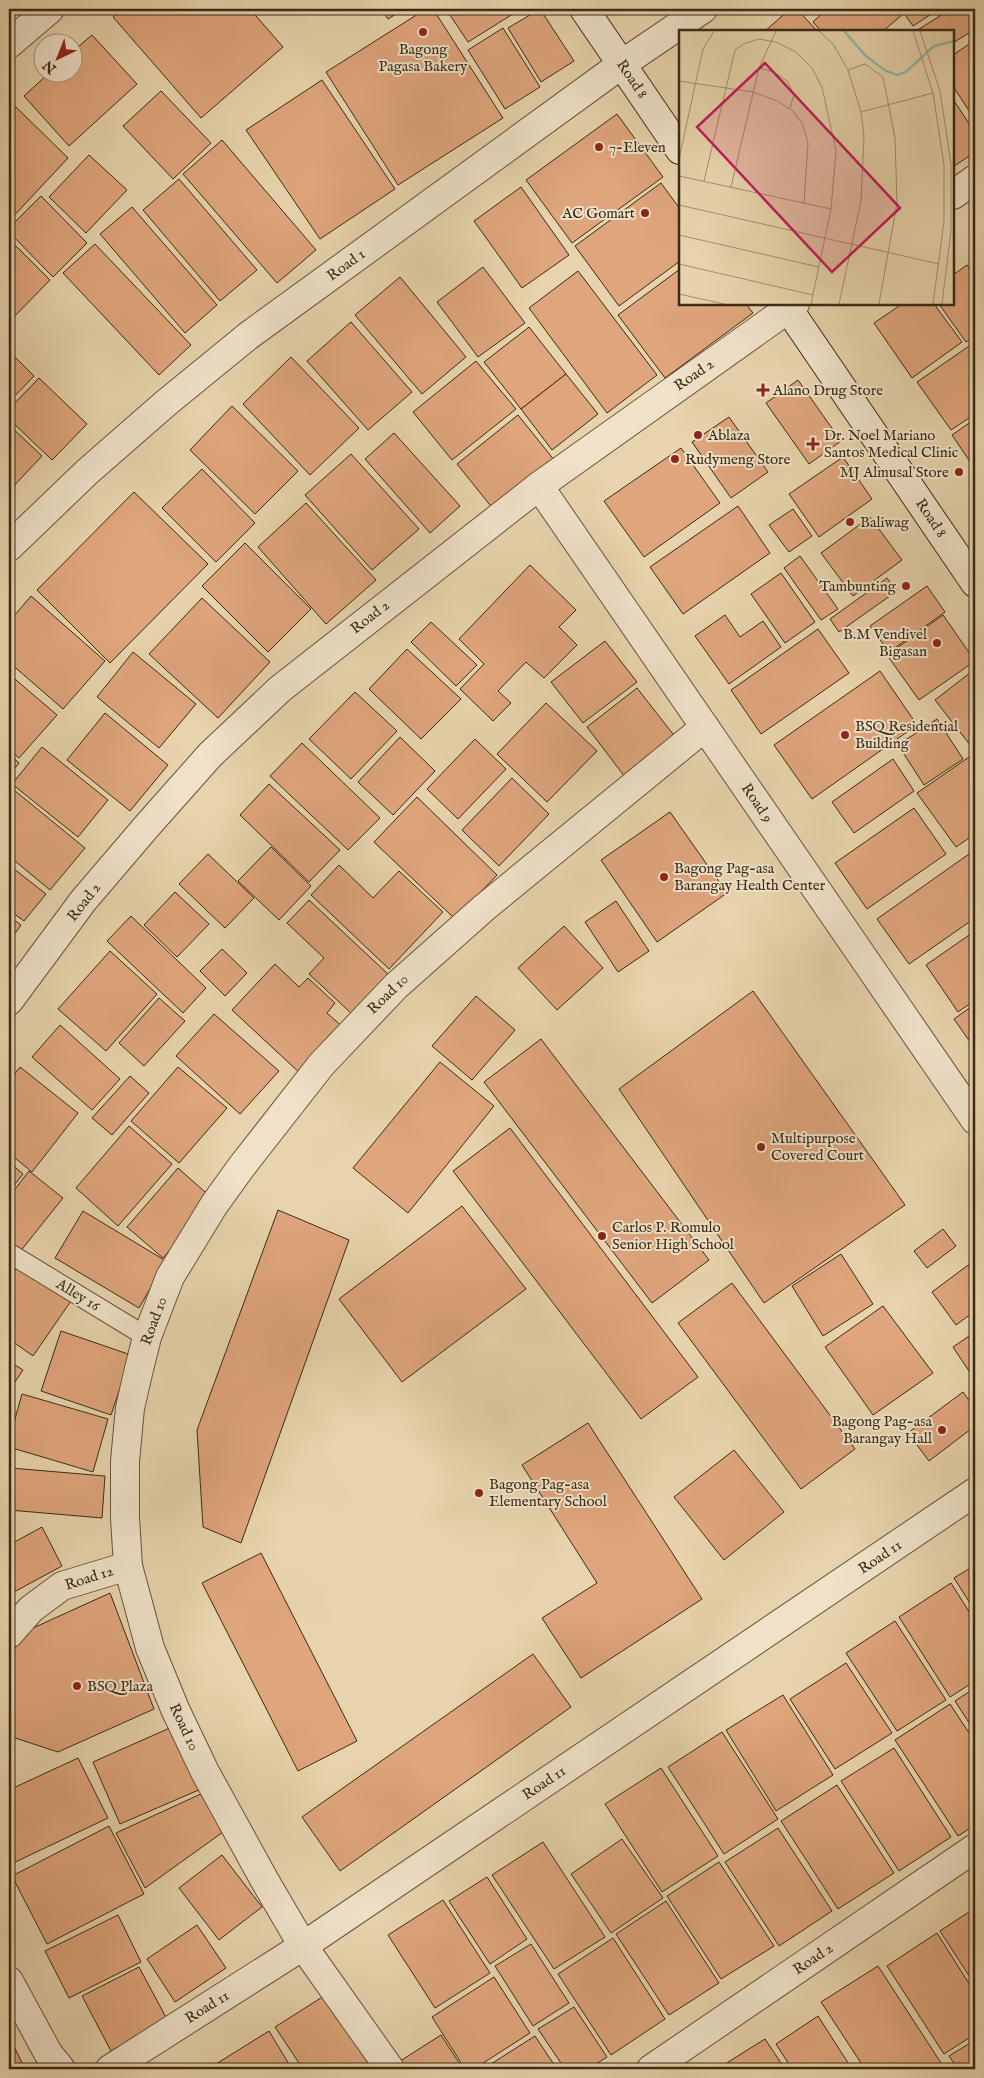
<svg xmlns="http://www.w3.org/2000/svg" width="984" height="2078" viewBox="0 0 984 2078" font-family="'IM FELL English',serif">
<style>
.building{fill:#dfa57c;stroke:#3b2a16}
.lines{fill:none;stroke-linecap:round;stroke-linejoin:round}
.lane-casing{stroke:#66543c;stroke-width:21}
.street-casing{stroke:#66543c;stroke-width:30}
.secondary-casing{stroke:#3b2a16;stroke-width:30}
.lane{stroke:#efe2c9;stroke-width:19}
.street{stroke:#efe2c9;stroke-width:28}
.secondary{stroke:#efe2c9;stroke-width:28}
.poi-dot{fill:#8f2418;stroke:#efe2c9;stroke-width:2}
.labels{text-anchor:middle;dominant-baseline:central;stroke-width:4;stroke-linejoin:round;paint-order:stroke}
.poi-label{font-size:15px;fill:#3b2a16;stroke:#efe2c9;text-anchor:start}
.street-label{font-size:15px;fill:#3b2a16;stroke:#efe2c9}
.inset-river{fill:none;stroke:#97b8aa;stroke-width:2.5}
.inset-road{fill:none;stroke:#a28f70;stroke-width:1}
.view{fill:#c2185b;fill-opacity:0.15;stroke:#c2185b;stroke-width:2.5}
.inset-edge{fill:none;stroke:#3b2a16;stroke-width:2.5}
</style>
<rect width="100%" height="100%" fill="#e7d3ac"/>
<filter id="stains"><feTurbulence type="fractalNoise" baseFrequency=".004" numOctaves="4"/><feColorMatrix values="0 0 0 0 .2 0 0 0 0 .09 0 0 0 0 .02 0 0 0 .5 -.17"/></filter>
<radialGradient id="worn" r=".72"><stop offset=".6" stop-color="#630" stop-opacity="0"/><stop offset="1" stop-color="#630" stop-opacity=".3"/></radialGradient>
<g class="building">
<path d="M122 9H250L283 47 201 118 113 17Z"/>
<path d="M381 9H404L388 19Z"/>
<path d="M426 9H433L503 118 398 185 326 72Z"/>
<path d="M446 9H521L468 42Z"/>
<path d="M540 9 574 61 541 82 508 28Z"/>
<path d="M790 9H797L817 31H765Z"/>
<path d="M827 9H896L902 15 883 31H821L813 22Z"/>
<path d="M901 9H939L913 26Z"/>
<path d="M951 9H969L975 19V29L953 43V31H916Z"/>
<path d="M503 28 540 87 505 109 468 50Z"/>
<path d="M92 35 137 84 69 146 24 96 50 72H72V52Z"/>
<path d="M975 40V120L953 86V55Z"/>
<path d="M322 80 395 189 320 239 246 130Z"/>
<path d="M161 91 211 143 173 179 123 126Z"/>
<path d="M953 99 975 133V152L953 167Z"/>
<path d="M16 107 68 158 9 221V115Z"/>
<path d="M617 114 663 177 572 243 526 180Z"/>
<path d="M222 140 316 250 277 283 183 174Z"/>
<path d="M89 155 127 190 86 233 49 197Z"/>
<path d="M179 179 257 270 220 301 143 210Z"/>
<path d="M661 183 680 209V261L619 306 575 246Z"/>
<path d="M521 187 569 255 522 288 474 221Z"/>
<path d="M41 196 87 243 53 277 9 232V228Z"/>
<path d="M132 207 217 305 185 333 100 234Z"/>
<path d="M9 239 50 280 9 322Z"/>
<path d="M95 244 191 345 159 375 63 273Z"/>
<path d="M967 265 975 277V336L966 342 939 304H953V275Z"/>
<path d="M483 267 525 323 478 357 437 302Z"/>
<path d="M680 269V304H746L753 313 665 378 618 315Z"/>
<path d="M578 271 657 375 607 413 529 308Z"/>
<path d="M400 277 466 357 422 394 355 315Z"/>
<path d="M902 304H934L962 342 912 378 874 323Z"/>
<path d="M351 322 412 392 368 430 307 361Z"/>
<path d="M529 327 566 374 521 409 484 362Z"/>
<path d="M975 342V414L951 430 917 382Z"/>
<path d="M9 351 34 376 9 402Z"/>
<path d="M291 357 359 428 310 475 243 404Z"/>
<path d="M476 361 516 409 452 460 413 412Z"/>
<path d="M566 374 598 414 552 450 521 409Z"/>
<path d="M39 378 87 424 52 460 9 419V409Z"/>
<path d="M798 380 841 441 809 464 766 403Z"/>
<path d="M232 406 298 471 255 514 190 450Z"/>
<path d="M518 415 555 461 494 510 457 464Z"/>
<path d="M729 417 768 472 731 498 692 442Z"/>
<path d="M975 419V469L952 435Z"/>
<path d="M9 425 42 456 9 491Z"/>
<path d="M394 433 460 506 430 533 365 459Z"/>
<path d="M681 448 720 503 644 557 604 501Z"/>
<path d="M351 454 419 529 372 570 305 495Z"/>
<path d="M843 457 872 499 819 537 789 494Z"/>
<path d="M202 469 255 523 216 562 162 508Z"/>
<path d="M134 492 208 564 110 663 37 590Z"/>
<path d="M306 503 376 580 326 624 258 547Z"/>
<path d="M738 506 770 553 683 614 650 567Z"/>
<path d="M793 509 812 536 789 552 769 525Z"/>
<path d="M870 517 902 560 853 596 821 553Z"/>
<path d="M245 543 311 609 268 652 202 586Z"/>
<path d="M800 556 838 609 821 620 784 568Z"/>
<path d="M530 565 576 610 559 627 577 645 544 678 526 662 498 691 511 703 493 721 460 689 484 664 459 639Z"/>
<path d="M781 573 815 622 785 643 751 594Z"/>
<path d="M887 578 897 591 839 632 830 619Z"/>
<path d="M927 586 945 612 889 652 870 626Z"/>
<path d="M31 596 105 661 63 709 9 662V622Z"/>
<path d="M202 598 270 662 218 718 149 654Z"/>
<path d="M725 615 740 637 763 621 781 647 729 684 695 636Z"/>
<path d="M943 615 975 661 919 700 887 655Z"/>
<path d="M431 622 477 665 456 686 411 642Z"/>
<path d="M818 629 849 673 761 734 731 690Z"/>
<path d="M605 641 637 682 583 723 551 682Z"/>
<path d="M407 649 461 699 421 739 369 689Z"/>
<path d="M133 652 196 704 159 748 97 697Z"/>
<path d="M975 669V749L974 750 935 700Z"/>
<path d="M880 671 917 725 812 799 774 745Z"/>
<path d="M9 674 57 715 19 758 9 749Z"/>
<path d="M637 688 676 738 625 777 587 727Z"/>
<path d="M355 692 397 731 351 779 309 739Z"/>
<path d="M546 703 597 751 547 802 497 754Z"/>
<path d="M105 713 168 765 130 811 67 760Z"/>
<path d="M937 719 963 759 924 785 898 745Z"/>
<path d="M400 737 435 771 393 815 358 782Z"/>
<path d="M475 739 506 769 458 819 427 789Z"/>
<path d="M302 743 380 818 348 850 270 776Z"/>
<path d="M42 747 108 800 78 837 12 784Z"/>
<path d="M9 754 19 763 9 776Z"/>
<path d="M969 757 975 765V834L956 847 917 793Z"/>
<path d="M893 759 914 791 854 833 832 802Z"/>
<path d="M512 778 549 814 499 866 462 830Z"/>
<path d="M269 784 340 850 309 882 240 815Z"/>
<path d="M9 786 85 848 50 890 9 856Z"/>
<path d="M417 797 497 875 455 919 374 842Z"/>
<path d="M914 808 946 854 867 909 835 863Z"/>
<path d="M670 812 727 893 657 942 601 860Z"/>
<path d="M271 847 311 886 279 920 238 881Z"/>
<path d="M208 854 254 898 225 928 179 884Z"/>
<path d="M969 854 975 863V918L909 964 877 919Z"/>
<path d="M9 865 46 894 24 921 9 910Z"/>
<path d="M339 865 373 898 399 871 443 912 389 969 311 895Z"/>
<path d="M175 892 209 924 177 957 144 925Z"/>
<path d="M309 900 389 975 352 1014 309 974 324 958 287 923Z"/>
<path d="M616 901 649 951 618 972 585 922Z"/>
<path d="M9 916 21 925 9 942Z"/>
<path d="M131 916 206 988 183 1013 107 941Z"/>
<path d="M564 926 603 968 557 1010 518 968Z"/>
<path d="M975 931V1000L958 1012 926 965Z"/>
<path d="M222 949 247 973 225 996 200 971Z"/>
<path d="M110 951 157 994 106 1051 58 1009Z"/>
<path d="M275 964 299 987 308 978 335 1003 327 1013 345 1029 302 1075 232 1010Z"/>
<path d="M753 991 905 1205 764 1303 619 1089Z"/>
<path d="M476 996 515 1030 472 1080 432 1046Z"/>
<path d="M159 998 185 1021 144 1066 119 1043Z"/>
<path d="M975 1004V1049L954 1019Z"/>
<path d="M214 1014 279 1071 240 1114 176 1056Z"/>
<path d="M60 1025 120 1079 92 1110 32 1057Z"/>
<path d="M541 1039 709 1260 652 1303 484 1082Z"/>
<path d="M440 1062 494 1106 408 1213 353 1168Z"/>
<path d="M20 1067 78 1113 32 1172 9 1153V1081Z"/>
<path d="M178 1067 227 1108 179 1163 131 1121Z"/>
<path d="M130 1076 149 1093 112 1135 92 1118Z"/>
<path d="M129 1126 172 1164 118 1226 76 1188Z"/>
<path d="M510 1128 698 1377 641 1419 453 1171Z"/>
<path d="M9 1162 23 1174 9 1192Z"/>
<path d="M178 1168 214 1200 163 1258 127 1227Z"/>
<path d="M29 1171 63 1198 19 1253 9 1245V1197Z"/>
<path d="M462 1206 526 1289 402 1382 339 1299Z"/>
<path d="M278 1210 349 1240 241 1543 203 1527 197 1430Z"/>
<path d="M83 1211 166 1261 139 1308 55 1258Z"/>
<path d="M943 1229 956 1246 927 1268 914 1251Z"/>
<path d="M841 1254 873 1304 823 1336 792 1286Z"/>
<path d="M975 1260V1311L956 1325 932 1292Z"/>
<path d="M19 1264 71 1301 33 1356 9 1339V1279Z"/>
<path d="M732 1283 855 1449 801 1489 678 1323Z"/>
<path d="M883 1306 933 1373 873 1415 825 1347Z"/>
<path d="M61 1331 131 1355 111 1415 41 1391Z"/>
<path d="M975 1332V1380L953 1347Z"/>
<path d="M9 1361 23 1370 9 1391Z"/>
<path d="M963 1392 975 1409V1426L929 1461 908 1433Z"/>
<path d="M22 1394 108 1419 93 1472 9 1447V1440Z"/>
<path d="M588 1423 702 1599 581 1678 542 1618 597 1583 522 1465Z"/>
<path d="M734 1450 784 1512 724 1560 674 1497Z"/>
<path d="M11 1468 105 1476 102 1518 9 1510Z"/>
<path d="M42 1527 62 1566 14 1592 9 1583V1545Z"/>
<path d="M261 1553 357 1741 298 1771 202 1583Z"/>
<path d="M975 1565V1611L954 1578Z"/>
<path d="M951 1583 975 1621V1681L950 1697 899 1617Z"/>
<path d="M110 1593 154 1709 58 1752 9 1736V1662L22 1633Z"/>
<path d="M895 1621 946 1700 897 1731 846 1653Z"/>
<path d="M533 1654 571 1707 340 1871 302 1817Z"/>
<path d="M846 1663 892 1733 835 1769 790 1699Z"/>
<path d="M975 1688V1732L955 1701Z"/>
<path d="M783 1695 833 1775 776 1811 726 1730Z"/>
<path d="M950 1704 975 1742V1825L958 1836 895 1740Z"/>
<path d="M172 1727 201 1789 120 1824 93 1762Z"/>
<path d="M722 1732 778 1819 724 1854 668 1767Z"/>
<path d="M894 1748 951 1837 899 1871 841 1781Z"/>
<path d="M78 1758 108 1818 9 1865V1790Z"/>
<path d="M661 1768 718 1856 662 1892 605 1804Z"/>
<path d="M837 1785 894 1873 838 1909 781 1821Z"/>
<path d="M205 1792 230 1827 145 1888 116 1833Z"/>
<path d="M109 1826 144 1894 47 1944 12 1876Z"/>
<path d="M778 1828 832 1911 779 1946 725 1862Z"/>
<path d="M622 1839 663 1898 611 1933 571 1874Z"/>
<path d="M543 1842 605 1937 554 1969 492 1875Z"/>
<path d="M222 1855 262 1907 219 1940 179 1888Z"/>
<path d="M719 1862 774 1946 721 1979 667 1896Z"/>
<path d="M487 1877 527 1939 490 1964 449 1901Z"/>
<path d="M443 1900 490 1973 435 2008 388 1935Z"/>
<path d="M666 1901 719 1983 669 2015 616 1934Z"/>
<path d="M975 1908V1985L940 1931Z"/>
<path d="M118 1915 141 1962 69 1998 45 1951Z"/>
<path d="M197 1925 226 1968 175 2002 147 1959Z"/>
<path d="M937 1933 975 1993V2034L944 2054 887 1966Z"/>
<path d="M613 1938 665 2019 611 2055 558 1974Z"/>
<path d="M531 1944 569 2003 533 2026 495 1966Z"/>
<path d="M878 1966 943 2066 938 2069H865L821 2002Z"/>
<path d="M139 1967 168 2021 111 2051 82 1996Z"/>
<path d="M494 1977 530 2033 474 2069H465L432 2017Z"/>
<path d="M324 1996 372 2069H303L275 2027Z"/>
<path d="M574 2007 607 2057 588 2069H565L538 2029Z"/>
<path d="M818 2016 852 2069H792L776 2044Z"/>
<path d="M269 2031 292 2069H220L216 2064Z"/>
<path d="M441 2035 463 2069H401L397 2063Z"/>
<path d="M9 2036 25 2069H9Z"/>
<path d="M535 2036 557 2069H483Z"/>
<path d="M765 2039 785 2069H717Z"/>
<path d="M975 2040V2069H958L949 2056Z"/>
</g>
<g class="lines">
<g class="lane-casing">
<path id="lane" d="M9 1253 147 1337"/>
</g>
<g class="street-casing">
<g id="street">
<path d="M9 44 50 9"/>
<path d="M953 195 975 179"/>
<path d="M539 486 975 1120"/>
<path d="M9 547 87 472 166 403 248 336 622 64 703 9"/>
<path d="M9 1001 83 901 147 826 210 755 280 689 539 486 795 304"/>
<path d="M9 1634 31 1609 62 1586 128 1566"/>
<path d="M9 1981 48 2053 61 2069"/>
<path d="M110 2069 303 1946 975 1492"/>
<path d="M390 2069 303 1946 265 1881 205 1772 175 1709 150 1648 128 1566 125 1518V1461L130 1408 139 1369 147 1337 170 1277 214 1205 242 1166 321 1065 396 986 485 907 705 727"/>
<path d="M651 2069 975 1848"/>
</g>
</g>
<g class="secondary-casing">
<g id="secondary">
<path d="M584 9 680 150"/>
<path d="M785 304 975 583"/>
</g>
</g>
<use href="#lane" class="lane"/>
<use href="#street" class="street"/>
<use href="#secondary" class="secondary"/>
</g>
<g class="poi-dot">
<circle cx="423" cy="32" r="5"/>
<circle cx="599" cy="147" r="5"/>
<circle cx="645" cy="213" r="5"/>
<path d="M760.5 382.5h5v5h5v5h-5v5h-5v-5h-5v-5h5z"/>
<circle cx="698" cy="435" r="5"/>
<path d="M810.5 436.5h5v5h5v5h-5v5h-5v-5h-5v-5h5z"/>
<circle cx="675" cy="459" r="5"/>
<circle cx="959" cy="472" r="5"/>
<circle cx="850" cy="522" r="5"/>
<circle cx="906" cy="586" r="5"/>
<circle cx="937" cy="643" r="5"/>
<circle cx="845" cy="735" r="5"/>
<circle cx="664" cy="877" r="5"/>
<circle cx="761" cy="1147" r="5"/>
<circle cx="602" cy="1236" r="5"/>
<circle cx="942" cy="1430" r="5"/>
<circle cx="479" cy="1493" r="5"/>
<circle cx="77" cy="1686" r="5"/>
</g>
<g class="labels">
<g class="poi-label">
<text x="423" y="49" text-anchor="middle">Bagong<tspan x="423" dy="17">Pagasa Bakery</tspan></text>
<text x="609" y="147">7-Eleven</text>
<text x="635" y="213" text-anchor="end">AC Gomart</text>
<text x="773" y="390">Alano Drug Store</text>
<text x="708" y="435">Ablaza</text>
<text x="824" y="435">Dr. Noel Mariano<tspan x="824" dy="17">Santos Medical Clinic</tspan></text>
<text x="685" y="459">Rudymeng Store</text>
<text x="949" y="472" text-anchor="end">MJ Almusal Store</text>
<text x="860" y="522">Baliwag</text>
<text x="896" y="586" text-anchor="end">Tambunting</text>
<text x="927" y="634" text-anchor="end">B.M Vendivel<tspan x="927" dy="17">Bigasan</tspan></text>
<text x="855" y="726">BSQ Residential<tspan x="855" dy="17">Building</tspan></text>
<text x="674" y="868">Bagong Pag-asa<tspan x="674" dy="17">Barangay Health Center</tspan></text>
<text x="771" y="1138">Multipurpose<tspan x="771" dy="17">Covered Court</tspan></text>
<text x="612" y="1227">Carlos P. Romulo<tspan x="612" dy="17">Senior High School</tspan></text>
<text x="932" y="1421" text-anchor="end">Bagong Pag-asa<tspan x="932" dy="17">Barangay Hall</tspan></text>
<text x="489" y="1484">Bagong Pag-asa<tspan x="489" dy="17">Elementary School</tspan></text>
<text x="87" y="1686">BSQ Plaza</text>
</g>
<g class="street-label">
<text transform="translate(632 79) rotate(56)">Road 8</text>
<text transform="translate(346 265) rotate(-36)">Road 1</text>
<text transform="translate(694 375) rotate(-35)">Road 2</text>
<text transform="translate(931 518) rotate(56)">Road 8</text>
<text transform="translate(370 617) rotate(-38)">Road 2</text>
<text transform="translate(757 803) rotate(56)">Road 9</text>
<text transform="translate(84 902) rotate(-52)">Road 2</text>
<text transform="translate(388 994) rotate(-44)">Road 10</text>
<text transform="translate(78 1295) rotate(31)">Alley 16</text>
<text transform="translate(154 1321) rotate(-70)">Road 10</text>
<text transform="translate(880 1557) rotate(-34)">Road 11</text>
<text transform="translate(89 1578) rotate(-18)">Road 12</text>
<text transform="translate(184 1727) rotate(65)">Road 10</text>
<text transform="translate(544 1783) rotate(-34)">Road 11</text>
<text transform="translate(813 1959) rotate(-34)">Road 2</text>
<text transform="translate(207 2007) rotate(-32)">Road 11</text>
</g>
</g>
<g transform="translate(679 30)">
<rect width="275" height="275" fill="#e7d3ac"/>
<path class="inset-river" d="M165 1 187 26 207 41 218 45 227 42 255 16 275 11"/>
<path class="inset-road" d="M140 1 154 14 169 40 182 82 185 106 182 171 160 274M234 1 254 63 265 135V191L254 274M241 1 261 61 272 134V201L263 274M80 38 95 42 109 52 115 65 111 78M169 40 186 34 204 47 216 108 218 173 200 274M0 51 74 62 98 71 114 81 124 95 129 113 125 173M182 82 254 63M0 129 24 19 35 1M0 146 152 179M25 151 56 20 64 14 80 9 97 12 117 22 133 38 143 57 157 121 152 179 132 274M52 157 80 38 97 1M0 175 260 234M0 205 140 237M0 234 134 265M0 264 45 274"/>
<path class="view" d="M86 33 221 178 153 242 18 97Z"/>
<rect width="275" height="275" class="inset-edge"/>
</g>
<rect width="984" height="2078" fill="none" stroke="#e7d3ac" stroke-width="30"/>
<rect x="10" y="10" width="964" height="2058" fill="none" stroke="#3b2a16" stroke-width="2.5"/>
<rect x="15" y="15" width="954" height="2048" fill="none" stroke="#3b2a16"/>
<g transform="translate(58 58) rotate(223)"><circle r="24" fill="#efe2c9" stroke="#a79881"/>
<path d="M0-4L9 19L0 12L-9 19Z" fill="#8f2418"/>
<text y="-8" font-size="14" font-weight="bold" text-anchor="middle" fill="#3b2a16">N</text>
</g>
<rect width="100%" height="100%" filter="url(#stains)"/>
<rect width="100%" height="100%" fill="url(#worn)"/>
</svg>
